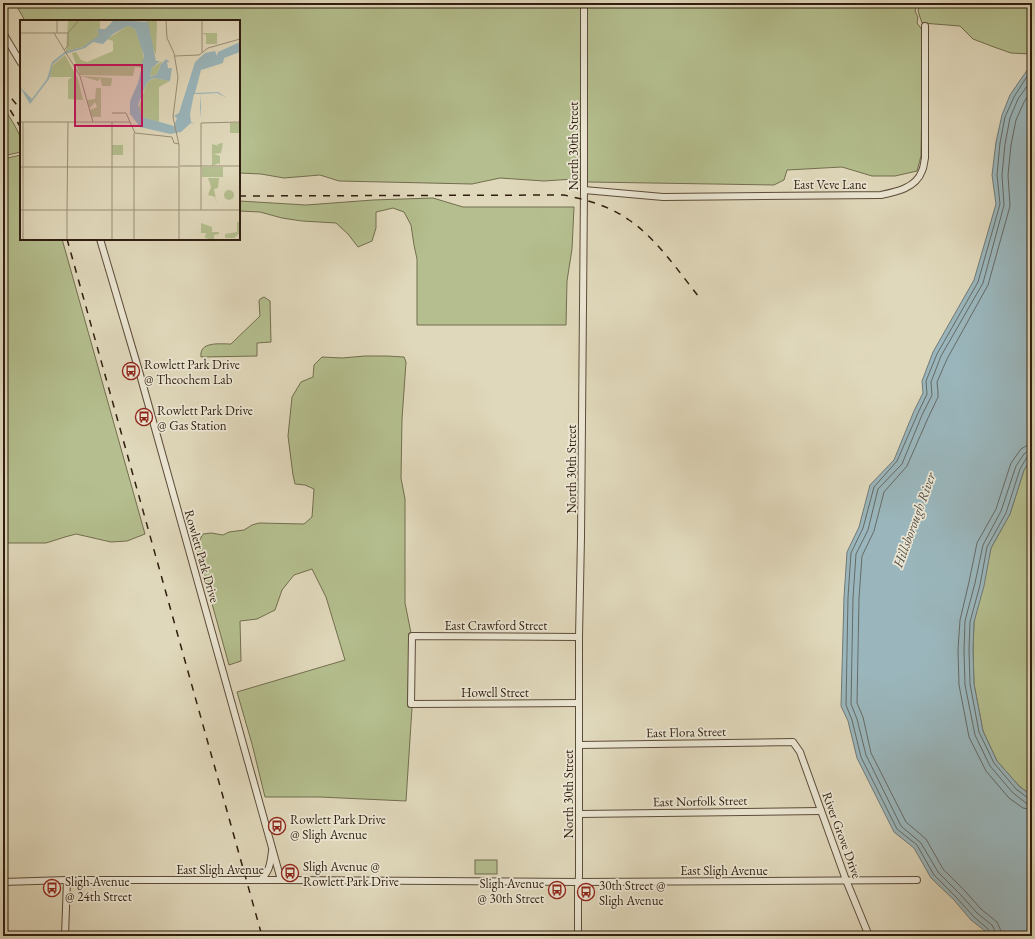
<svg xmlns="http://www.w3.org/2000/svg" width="1035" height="939" viewBox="0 0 1035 939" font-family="'EB Garamond',serif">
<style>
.green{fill:#b4be8e;stroke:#726e4e}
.water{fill:#9ab6bc;stroke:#707977}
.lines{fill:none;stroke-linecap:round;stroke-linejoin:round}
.shore{stroke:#656a66;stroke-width:1}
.minor-casing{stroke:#5c4c3a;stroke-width:8}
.minor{stroke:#ebe6d3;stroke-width:6}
.rail{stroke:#301e0f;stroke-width:1.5;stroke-dasharray:7 7;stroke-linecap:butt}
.labels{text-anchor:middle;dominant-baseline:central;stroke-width:3.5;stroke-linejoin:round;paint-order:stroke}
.street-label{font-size:13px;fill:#301e0f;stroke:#ebe6d3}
.poi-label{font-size:13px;fill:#301e0f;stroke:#ebe6d3;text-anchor:start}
.water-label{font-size:14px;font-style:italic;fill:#504c43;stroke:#ebe6d3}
.inset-road{fill:none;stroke:#9a8e76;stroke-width:1}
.view{fill:#c2185b;fill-opacity:0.15;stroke:#c2185b;stroke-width:2}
.inset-edge{fill:none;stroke:#301e0f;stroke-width:2}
</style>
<rect width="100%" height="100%" fill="#e0d8bb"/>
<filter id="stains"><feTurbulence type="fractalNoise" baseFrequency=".005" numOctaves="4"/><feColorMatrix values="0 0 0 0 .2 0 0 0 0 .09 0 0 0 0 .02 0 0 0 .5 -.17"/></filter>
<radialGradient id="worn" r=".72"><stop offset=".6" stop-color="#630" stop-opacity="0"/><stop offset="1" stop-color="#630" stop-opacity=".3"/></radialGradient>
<g class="green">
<path d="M15 3H918L915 11 918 17 917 23 923 31 921 156 917 171 895 176H872L842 167 787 170 784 180 774 185 589 182 574 179 544 181 500 178 472 184 339 181 320 175 284 178 261 174 240 173 239 21H25Z"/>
<path d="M920 3H1032V54L1011 53 994 47 973 39 960 26 922 23 918 11Z"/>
<path d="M3 106 15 126 21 138V152L3 156Z"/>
<path d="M21 155V239H62L145 534 127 541 111 542 76 534 65 537 46 543H3V159Z"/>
<path d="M433 198 463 207H574L572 249 567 281 566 325H417V259L414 245 411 225 404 212 393 208 376 212V228L372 241 358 247 348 234 336 223 302 221 282 218 260 212 239 211V201L306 205 373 200Z"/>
<path d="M264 297 270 301 271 342 257 343V356L201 357C199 341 220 344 231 344L260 316 259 301 260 299Z"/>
<path d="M365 356H387L404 357 406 362 402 419 401 478 405 499V603L411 633H409L408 707H412V708L406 801 320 797H265L252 744 237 692 345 660 326 597 312 569 294 575 282 590 275 610 257 619 240 621 241 661 229 665 196 546 203 534 211 533 223 535 229 532 244 530 252 525 259 523 304 524 312 517 314 489 305 485 295 484 293 475 288 436 292 397 301 382 313 377 314 365 322 357 342 358Z"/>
<path d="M1032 457V796L1019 786 997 761 983 731 974 684 973 650 974 622 991 548 1010 514 1024 470Z"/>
<rect x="475" y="860" width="22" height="14"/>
</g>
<path class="water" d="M1032 61V457L1024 470 1010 514 991 548 984 586 974 622 973 650 974 684 983 731 997 761 1019 786 1032 796V936H987L985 931 971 920 954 900 931 878 914 848 894 832 857 758 848 721 841 706 844 597 847 552 859 527 870 485 894 460 914 411 923 393 922 381 933 352 974 280 996 204 992 175 996 142 1002 115 1010 95 1021 79 1028 69Z"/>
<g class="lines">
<g class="shore">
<path d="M1032 445 1026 446 1021 449 1011 463 996 509 977 543 969 582 960 620 958 650 959 685 969 737 986 771 1009 798 1023 808 1032 810"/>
<path d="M1032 451H1028L1024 454 1016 466 1001 511 983 545 975 583 965 621 964 650 965 685 975 735 990 766 1013 793 1026 803 1032 804"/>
<path d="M1032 456 1027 457 1020 469 1006 513 987 547 980 585 970 622 969 650 970 684 979 732 994 763 1016 789 1028 798 1032 799"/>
<path d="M991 936 988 929 974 917 956 897 934 875 917 845 897 829 861 757 852 720 846 705 848 597 851 553 863 528 874 487 897 461 918 413 927 394 926 381 937 354 978 282 1000 204 997 175 1000 143 1005 117 1014 97 1024 81 1032 70"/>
<path d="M996 936 995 931 992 925 977 913 960 894 938 872 921 843 901 826 866 755 857 719 851 704 853 598 856 554 868 530 878 489 902 464 922 415 932 395 931 382 941 356 983 283 1004 205 1002 175 1005 144 1010 118 1018 99 1032 79"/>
<path d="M1002 936 1001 931 997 922 981 909 964 890 943 869 926 839 906 822 871 753 863 717 857 703 859 598 862 556 874 531 884 492 907 466 928 418 938 397V392L937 382 947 359 988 285 1010 206 1008 175 1011 145 1016 120 1024 102 1032 89"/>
</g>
<g class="minor-casing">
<g id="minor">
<path d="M3 33 21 63"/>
<path d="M584 190 663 197 881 195C896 192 916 188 922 171 924 167 924 162 925 158V26"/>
<path d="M100 239 139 371 281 880"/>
<path d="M579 637 412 636 411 704 579 703"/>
<path d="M579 745 793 742 800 752 846 880 869 936"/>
<path d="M579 814 821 811"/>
<path d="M261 880C270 869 270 866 272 851"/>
<path d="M3 882 67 880H285L578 882 917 880"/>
<path d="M65 936 67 880"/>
<path d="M578 936V888L579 876V637L581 537 584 190V3"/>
</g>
</g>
<use href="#minor" class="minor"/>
<g class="rail">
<path d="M3 88 21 110"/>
<path d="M3 98 21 128"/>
<path d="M239 196 564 195C587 200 610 206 629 220 656 238 679 272 699 297"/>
<path d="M67 239 262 936"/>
</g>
</g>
<defs>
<g id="bus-ring" transform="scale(0.9)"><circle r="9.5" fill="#ebe6d3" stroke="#8f2418" stroke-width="1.5"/><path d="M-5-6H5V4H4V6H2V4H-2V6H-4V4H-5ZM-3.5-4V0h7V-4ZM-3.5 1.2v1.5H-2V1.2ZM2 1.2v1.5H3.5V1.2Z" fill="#8f2418"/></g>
</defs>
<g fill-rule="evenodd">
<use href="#bus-ring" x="131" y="371"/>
<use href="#bus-ring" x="144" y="417"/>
<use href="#bus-ring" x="277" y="826"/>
<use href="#bus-ring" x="290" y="873"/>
<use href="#bus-ring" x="52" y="888"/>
<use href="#bus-ring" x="557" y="890"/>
<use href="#bus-ring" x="586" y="892"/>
</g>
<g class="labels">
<g class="street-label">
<text transform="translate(573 146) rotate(-90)">North 30th Street</text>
<text x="830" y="184">East Veve Lane</text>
<text transform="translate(571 469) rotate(-90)">North 30th Street</text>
<text transform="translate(202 556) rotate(74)">Rowlett Park Drive</text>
<text x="496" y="625">East Crawford Street</text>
<text x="495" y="692">Howell Street</text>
<text transform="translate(686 732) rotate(-1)">East Flora Street</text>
<text transform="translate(568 794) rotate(-90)">North 30th Street</text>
<text transform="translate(700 801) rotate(-1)">East Norfolk Street</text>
<text transform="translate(842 835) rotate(70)">River Grove Drive</text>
<text x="220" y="869">East Sligh Avenue</text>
<text x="724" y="870">East Sligh Avenue</text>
</g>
<g class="poi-label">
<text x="144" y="364">Rowlett Park Drive<tspan x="144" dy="15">@ Theochem Lab</tspan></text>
<text x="157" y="410">Rowlett Park Drive<tspan x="157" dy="15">@ Gas Station</tspan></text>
<text x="290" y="819">Rowlett Park Drive<tspan x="290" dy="15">@ Sligh Avenue</tspan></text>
<text x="303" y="866">Sligh Avenue @<tspan x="303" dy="15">Rowlett Park Drive</tspan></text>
<text x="65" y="881">Sligh Avenue<tspan x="65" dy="15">@ 24th Street</tspan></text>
<text x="544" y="883" text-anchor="end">Sligh Avenue<tspan x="544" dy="15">@ 30th Street</tspan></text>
<text x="599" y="885">30th Street @<tspan x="599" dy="15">Sligh Avenue</tspan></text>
</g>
<g class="water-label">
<text transform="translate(914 520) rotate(-70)">Hillsborough River</text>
</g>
</g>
<g transform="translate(20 20)">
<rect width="220" height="220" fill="#e0d8bb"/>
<path d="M48 0H80V9L77 10 80 15 63 27 46 31ZM126 0H137L136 35 130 20ZM108 6 115 9 121 26 124 39 122 48 115 47 113 56 60 55 52 33 56 32 61 40 67 42 93 31V21L87 19ZM182 13H197V24H186V15ZM45 35 58 59 63 80 48 79V60L52 57H29L33 45ZM142 41 137 54 130 57 132 48ZM61 56 92 58 91 66H82L80 58 78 61ZM135 58 150 61 139 67V102L122 97 118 89 127 62ZM76 68H81V97H72L70 90 77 87 75 82 70 88 67 80 75 79ZM210 103H220V113H210ZM203 123 201 133 194 134 200 136V146L199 143 192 146V124L199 126 197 124ZM92 125H103V135H92ZM182 147H203V157H182ZM188 158H199L198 168 194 169 197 185 195 177 188 175 191 167ZM204 175a5 5 0 1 1 10 0a5 5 0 1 1-10 0ZM217 202H220V213L214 218H205V214L217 212ZM181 203 192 207V212H199V214L194 215V220L185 218 186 213H181Z" fill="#b4be8e"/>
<path d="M94 0 128 2 136 41H140L132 48 130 57 137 54 141 44 146 39 150 42H147L148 48H152L150 61 134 58 127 62 118 85 122 97 154 106 157 98 154 96 159 93 175 42 185 33 195 31 197 36 198 32 220 22V32L204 38 203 43 181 50 175 73 198 72 207 78 197 73 181 74V98L180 87 177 86 180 87 181 74H174L170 94 171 102 175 104 171 103 161 112 150 114 120 107 110 94V81L118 63 124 36 115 9 108 6 93 14 83 24 73 22 65 28 45 34 33 44 29 59 10 84 0 67 12 79 27 59 32 42 46 31 63 27 79 15 77 9H85Z" fill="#9ab6bc"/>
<path class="inset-road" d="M37 0V13M146 0 147 18 154 33 158 57 153 97 159 125V220M182 0V32M0 13H48M34 13 60 56 73 102M44 30 48 26V13L59 0M155 36 179 35 188 28 220 19M92 93H106L115 113 152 117 154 123 159 124M0 102H110M3 102V220M92 102V220M160 146H220M0 147H158M0 190H220M47 190 48 102M47 190V220M181 190V103L220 102M114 220V113"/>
<path class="view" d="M55 45H122V106H55Z"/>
<rect width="220" height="220" class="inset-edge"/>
</g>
<rect width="1035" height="939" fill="none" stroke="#e0d8bb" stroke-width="16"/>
<rect x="4" y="4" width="1027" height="931" fill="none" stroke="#301e0f" stroke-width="2"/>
<rect x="8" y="8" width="1019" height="923" fill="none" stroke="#301e0f"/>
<rect width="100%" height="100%" filter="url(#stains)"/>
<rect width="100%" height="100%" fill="url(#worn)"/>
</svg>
